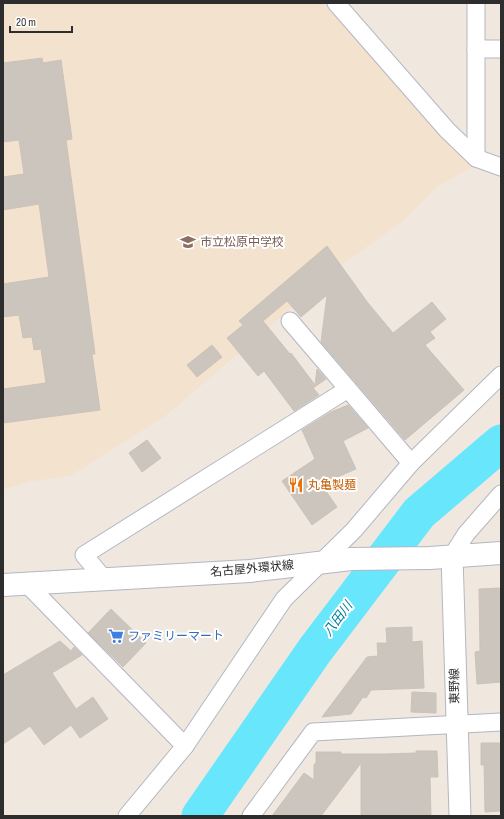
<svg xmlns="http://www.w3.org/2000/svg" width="504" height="819" viewBox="0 0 504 819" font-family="'Sofia Sans Condensed','Noto Sans JP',sans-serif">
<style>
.education{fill:#f3e2cd}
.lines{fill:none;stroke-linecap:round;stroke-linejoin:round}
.river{stroke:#68e6fc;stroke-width:37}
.building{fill:#cbc5bd;stroke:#ccc2b8}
.minor-casing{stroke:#b3b7c2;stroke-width:19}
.tertiary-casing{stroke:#b3b7c2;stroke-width:23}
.secondary-casing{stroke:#b3b7c2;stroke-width:24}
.minor{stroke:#fff;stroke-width:17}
.tertiary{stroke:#fff;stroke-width:21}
.secondary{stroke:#fff;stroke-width:22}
.labels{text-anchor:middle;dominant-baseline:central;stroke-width:4;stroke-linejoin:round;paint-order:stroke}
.education-label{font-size:12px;fill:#785e54;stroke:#fff;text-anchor:start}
.food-label{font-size:12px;fill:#c56008;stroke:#fff;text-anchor:start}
.street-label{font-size:12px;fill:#2d2d2d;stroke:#fff}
.shop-label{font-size:12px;fill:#366cbe;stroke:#fff;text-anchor:start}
.water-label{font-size:13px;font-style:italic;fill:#027c9f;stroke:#fff}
</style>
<rect width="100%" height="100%" fill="#f0e7df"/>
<path class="education" d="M3 3H330L474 166 437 187 401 223 345 262 165 416 70 476 32 481 3 489Z"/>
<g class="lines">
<path class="river" d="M200 816 315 650 419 513 501 443"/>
</g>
<g class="building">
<path d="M42 58 43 63 61 60 72 139 66 140 95 354H92L100 410 3 423V389L46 383 41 349 34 350 32 337 23 338 19 315 3 317V284L49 277 39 204 3 210V177L24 174 19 140 3 142V63Z"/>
<path d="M327 246 368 303 393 333 432 302 446 319 430 332 435 338 425 345 464 390 405 440 321 342 327 295 301 317 287 301 263 321 290 354 291 353 315 385 317 369 326 379 313 388 319 395 294 411 264 371 258 376 227 338 243 325 239 321Z"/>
<path d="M212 345 222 357 197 377 187 365Z"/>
<path d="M348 405 368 428 343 441 356 469 321 484 337 507 312 525 282 481 315 459 302 430 331 412Z"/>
<path d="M147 440 161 458 142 472 129 453Z"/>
<path d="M501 588V682L477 684 475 652 480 651 479 589Z"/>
<path d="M111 609 146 643 123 667 88 633Z"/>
<path d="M412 627V642L422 641 424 688 371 690 366 698 363 697 351 714 322 717 367 657 378 656 377 643H387L386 628Z"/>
<path d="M60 641 71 651 74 647 82 655 52 673 76 709 93 697 108 719 80 738 71 725 44 745 30 726 3 744V675Z"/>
<path d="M412 692 436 693V713L411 712Z"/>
<path d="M481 743H501V811L485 812 484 765H481Z"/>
<path d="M416 751H437L438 777H430L431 816 361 815V763L321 816H272L304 773 314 780V764H316V752H341V754H383L416 753Z"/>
</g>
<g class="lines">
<g class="minor-casing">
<g id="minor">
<path d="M336 3 447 130 476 158 501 167"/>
<path d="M476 3V158"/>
<path d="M476 49H501"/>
<path d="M290 321 411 463"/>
<path d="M452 556 466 534 501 494"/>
<path d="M104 579 84 555 348 389"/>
<path d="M27 584 185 746"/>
<path d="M127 816 185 746 284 599 354 530 411 463 501 375"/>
<path d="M251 816 313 732 501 722"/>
</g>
</g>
<g class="tertiary-casing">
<path id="tertiary" d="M452 556 460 816"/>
</g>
<g class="secondary-casing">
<path id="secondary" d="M3 585 250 571 351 559 430 558 501 553"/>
</g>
<use href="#minor" class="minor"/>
<use href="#tertiary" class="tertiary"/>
<use href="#secondary" class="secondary"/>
</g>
<defs>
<g id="school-bare" transform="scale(1.2)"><path d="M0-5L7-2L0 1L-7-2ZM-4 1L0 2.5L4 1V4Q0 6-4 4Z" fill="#8d6e63" stroke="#fff" stroke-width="2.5" paint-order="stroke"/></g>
<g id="restaurant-bare" transform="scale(1.2)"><path d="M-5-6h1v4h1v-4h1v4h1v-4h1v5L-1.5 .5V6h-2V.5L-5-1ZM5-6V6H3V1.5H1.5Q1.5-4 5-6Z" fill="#e8710a" stroke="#fff" stroke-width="2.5" paint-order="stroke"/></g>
<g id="supermarket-bare" transform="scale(1.2)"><path d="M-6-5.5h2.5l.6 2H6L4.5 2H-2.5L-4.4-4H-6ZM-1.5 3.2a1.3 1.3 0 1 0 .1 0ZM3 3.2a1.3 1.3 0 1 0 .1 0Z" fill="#3f7fe0" stroke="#fff" stroke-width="2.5" paint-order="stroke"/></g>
</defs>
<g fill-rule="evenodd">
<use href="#school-bare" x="188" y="242"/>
<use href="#restaurant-bare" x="296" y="485"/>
<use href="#supermarket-bare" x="116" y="636"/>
</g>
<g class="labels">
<g class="education-label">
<text x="200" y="242">市立松原中学校</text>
</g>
<g class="food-label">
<text x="308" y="485">丸亀製麺</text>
</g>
<g class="street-label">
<text transform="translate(252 569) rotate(-5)">名古屋外環状線</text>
<text transform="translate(455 686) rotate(-91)">東野線</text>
</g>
<g class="shop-label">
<text x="128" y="636">ファミリーマート</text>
</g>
<g class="water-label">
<text transform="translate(338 619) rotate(-53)">八田川</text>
</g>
</g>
<rect width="504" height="819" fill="none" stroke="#2d2d2d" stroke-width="8"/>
<path d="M10 26v6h62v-6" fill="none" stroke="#2d2d2d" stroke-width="2"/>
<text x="16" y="26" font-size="12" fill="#2d2d2d" stroke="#ffffff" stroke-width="3" paint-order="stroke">20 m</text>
</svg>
